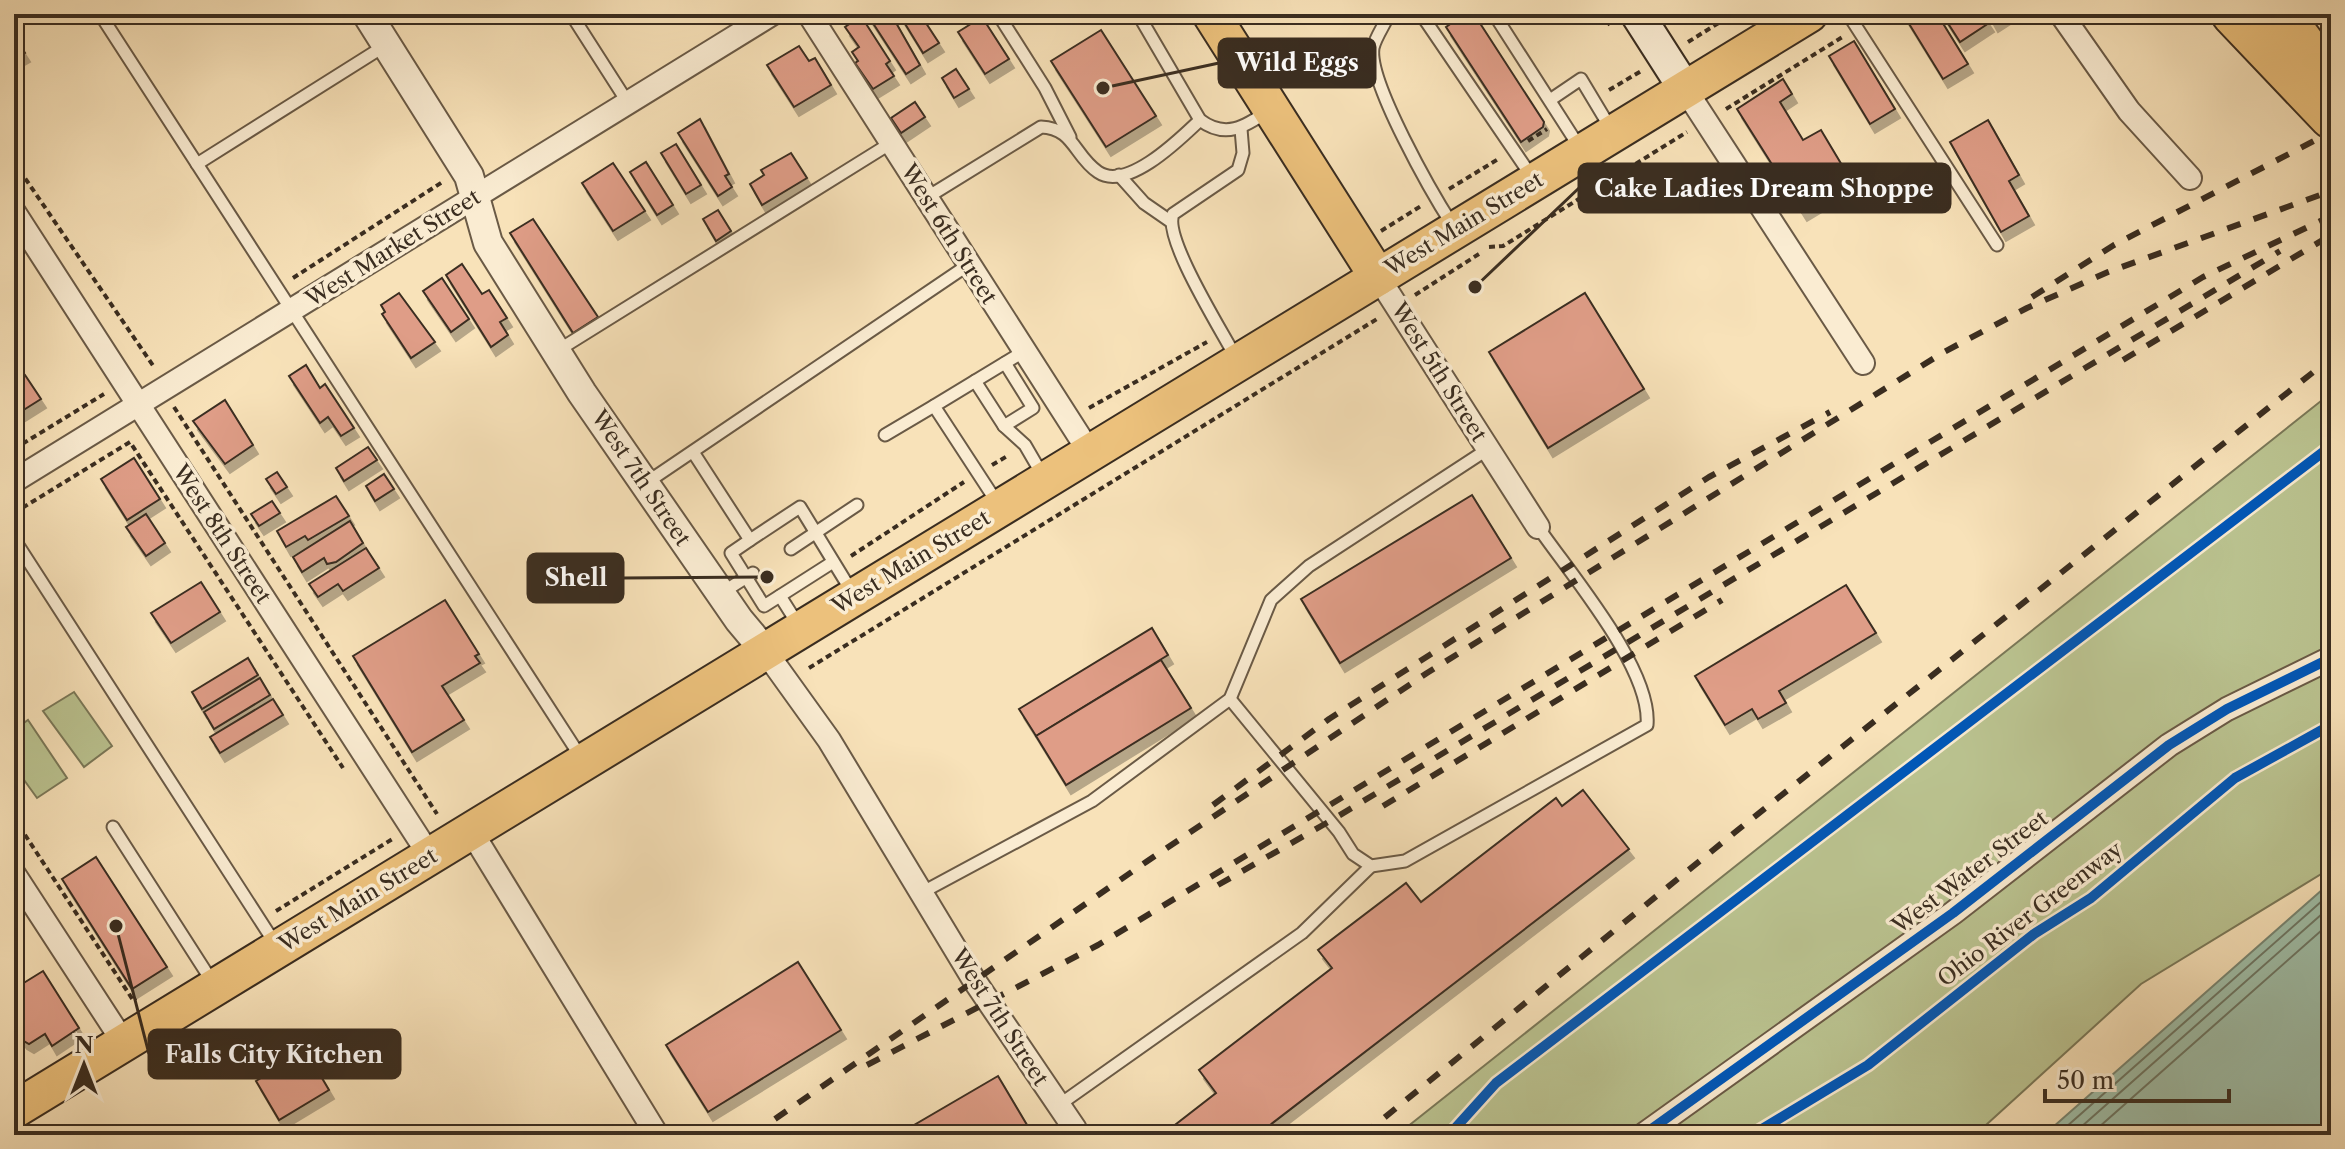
<svg xmlns="http://www.w3.org/2000/svg" width="2345" height="1149" viewBox="0 0 2345 1149" font-family="'Libre Caslon Text',serif">
<style>
.green{fill:#bbc491;stroke:#7a7858;stroke-width:2}
.water{fill:#9fbfa9;stroke:#778572;stroke-width:2}
.lines{fill:none;stroke-linecap:round;stroke-linejoin:round}
.shore{stroke:#6c7664;stroke-width:2}
.building{fill:#df9d87;stroke:#3a2d20;stroke-width:2;filter:url(#shadow)}
.service-casing{stroke:#6a5a46;stroke-width:15}
.minor-casing{stroke:#6a5a46;stroke-width:26}
.tertiary-casing{stroke:#6a5a46;stroke-width:32}
.secondary-casing{stroke:#3a2d20;stroke-width:36}
.primary-casing{stroke:#3a2d20;stroke-width:40}
.motorway-casing{stroke:#3a2d20;stroke-width:46}
.path{stroke:#3a2d20;stroke-width:4;stroke-dasharray:6 4;stroke-linecap:butt}
.service{stroke:#faecd2;stroke-width:11}
.minor{stroke:#faecd2;stroke-width:22}
.tertiary{stroke:#faecd2;stroke-width:28}
.secondary{stroke:#faecd2;stroke-width:32}
.primary{stroke:#ecc17c;stroke-width:36}
.motorway{stroke:#ecc17c;stroke-width:42}
.rail{stroke:#3a2d20;stroke-width:6;stroke-dasharray:14 14;stroke-linecap:butt}
.cycleway-casing{stroke:#faecd2;stroke-width:15}
.cycleway{stroke:#0057b8;stroke-width:10}
.labels{text-anchor:middle;dominant-baseline:central;stroke-width:7;stroke-linejoin:round;paint-order:stroke}
.street-label{font-size:22px;fill:#3a2d20;stroke:#faecd2}
.leader{fill:none;stroke:#3a2d20;stroke-width:3}
.callout-dot{fill:#3a2d20;stroke:#faecd2;stroke-width:3}
.callout{fill:#3a2d20;stroke:#3a2d20;stroke-width:3}
.callout-label{font-size:24px;text-anchor:middle;font-weight:bold;fill:#fff}
</style>
<defs>
<filter id="shadow"><feDropShadow dx="5" dy="9" stdDeviation="0" flood-color="#0004"/></filter>
</defs>
<rect width="100%" height="100%" fill="#f8e2b9"/>
<filter id="stains"><feTurbulence type="fractalNoise" baseFrequency=".0025" numOctaves="4"/><feColorMatrix values="0 0 0 0 .2 0 0 0 0 .09 0 0 0 0 .02 0 0 0 .5 -.17"/></filter>
<radialGradient id="worn" r=".72"><stop offset=".6" stop-color="#630" stop-opacity="0"/><stop offset="1" stop-color="#630" stop-opacity=".3"/></radialGradient>
<g class="green">
<path d="M2331 393V868L2141 984 1975 1135H1397Z"/>
<path d="M74 692 112 746 84 767 43 711Z"/>
<path d="M28 720 67 778 37 798 14 766V730Z"/>
</g>
<path class="water" d="M2331 882V1135H2044Z"/>
<g class="lines">
<g class="shore">
<path d="M2057 1135 2331 893"/>
<path d="M2072 1135 2331 906"/>
<path d="M2090 1135 2331 922"/>
</g>
</g>
<g class="building">
<path d="M867 14H891L920 65 906 74Z"/>
<path d="M899 14H920L939 43 923 53Z"/>
<path d="M1465 14H1474L1544 122 1543 127 1521 142 1446 27Z"/>
<path d="M1903 14H1926L1931 22 1939 17 1968 64 1943 79Z"/>
<path d="M1942 14H1983L1989 23 1960 42Z"/>
<path d="M1988 14H2007L1993 23Z"/>
<path d="M861 16 890 61 886 64 894 76 873 89 855 63 858 61 852 52 859 47 845 27Z"/>
<path d="M982 17 1009 59 985 74 958 32Z"/>
<path d="M1101 30 1156 116 1106 147 1051 61Z"/>
<path d="M14 36 25 53 14 59Z"/>
<path d="M1854 41 1895 109 1870 124 1829 56Z"/>
<path d="M799 46 809 61 815 58 831 85 794 107 767 65Z"/>
<path d="M956 69 969 89 954 98 942 78Z"/>
<path d="M1783 79 1792 94 1780 102 1803 140 1821 130 1852 182 1802 212 1737 109Z"/>
<path d="M915 102 925 117 901 133 891 118Z"/>
<path d="M700 119 729 174 725 176 732 187 718 196 678 133Z"/>
<path d="M1988 120 2019 175 2009 181 2029 216 2001 232 1950 142Z"/>
<path d="M676 144 701 185 686 194 661 153Z"/>
<path d="M791 153 807 178 762 205 750 184 764 175 761 170Z"/>
<path d="M646 162 673 205 657 215 630 172Z"/>
<path d="M613 163 645 211 613 231 582 183Z"/>
<path d="M718 210 731 231 716 241 703 219Z"/>
<path d="M533 219 598 317 573 333 510 233Z"/>
<path d="M462 264 482 294 489 290 507 318 500 322 508 335 491 347 446 275Z"/>
<path d="M442 278 469 319 451 332 423 291Z"/>
<path d="M399 293 435 342 411 358 382 314 385 312 381 305Z"/>
<path d="M1585 293 1644 389 1548 448 1489 352Z"/>
<path d="M306 365 320 388 325 384 354 428 341 436 328 417 320 423 289 376Z"/>
<path d="M25 375 41 399 14 416V382Z"/>
<path d="M225 400 253 445 225 464 193 421Z"/>
<path d="M368 447 377 460 344 481 336 468Z"/>
<path d="M134 458 160 499 127 520 101 479Z"/>
<path d="M277 472 287 487 276 494 266 479Z"/>
<path d="M384 474 394 489 375 501 366 486Z"/>
<path d="M1472 495 1511 558 1340 663 1301 599Z"/>
<path d="M336 496 349 516 308 540 305 536 286 547 277 531Z"/>
<path d="M272 501 280 513 259 526 251 514Z"/>
<path d="M146 514 165 543 146 556 126 527Z"/>
<path d="M350 521 363 543 336 562 327 564 324 558 302 572 293 557Z"/>
<path d="M366 548 379 568 343 591 338 584 318 597 309 584Z"/>
<path d="M201 582 220 612 171 643 151 613Z"/>
<path d="M1846 585 1876 633 1779 691 1786 703 1758 719 1752 709 1725 725 1695 676Z"/>
<path d="M445 600 479 654 475 656 480 663 442 686 464 720 412 752 353 656Z"/>
<path d="M1152 628 1168 655 1036 736 1019 709Z"/>
<path d="M248 658 258 675 202 709 192 692Z"/>
<path d="M1161 660 1191 708 1066 785 1036 736Z"/>
<path d="M260 678 270 695 214 729 204 712Z"/>
<path d="M273 699 283 715 220 753 210 737Z"/>
<path d="M1583 790 1629 849 1257 1135H1162L1216 1093 1199 1070 1332 968 1318 950 1406 883 1421 902 1556 798 1562 806Z"/>
<path d="M96 857 167 967 132 989 62 879Z"/>
<path d="M798 962 841 1030 708 1112 666 1045Z"/>
<path d="M43 971 79 1028 52 1046 45 1034 29 1044 22 1040 14 1028V989Z"/>
<path d="M306 1051 329 1090 279 1120 256 1081Z"/>
<path d="M998 1076 1033 1135H897Z"/>
</g>
<g class="lines">
<g class="service-casing">
<g id="service">
<path d="M100 14 582 759"/>
<path d="M571 14 628 103"/>
<path d="M998 14 1045 88 1070 137"/>
<path d="M1138 14 1200 120C1225 139 1245 127 1268 111"/>
<path d="M1389 14C1385 24 1375 38 1373 48 1368 82 1433 195 1453 226"/>
<path d="M1421 14 1532 177"/>
<path d="M1494 14 1580 148"/>
<path d="M1848 14 1997 245"/>
<path d="M1426 21 1437 14"/>
<path d="M1550 100 1581 79 1611 129"/>
<path d="M197 164 386 45"/>
<path d="M1119 175 1144 203 1170 221"/>
<path d="M926 198 1041 127C1074 128 1074 156 1098 172 1127 192 1181 138 1200 120"/>
<path d="M557 351 891 143"/>
<path d="M1236 358C1222 331 1163 238 1173 214L1238 170 1243 153 1241 129"/>
<path d="M1005 363 1033 408 1004 426 1025 445 1043 476"/>
<path d="M975 381 1004 426"/>
<path d="M885 435 934 406"/>
<path d="M693 452 750 540 800 507 852 592"/>
<path d="M646 483 968 265"/>
<path d="M998 504 934 406 1023 352"/>
<path d="M14 539 276 945"/>
<path d="M750 540 731 553 764 606 833 562"/>
<path d="M791 549 857 505"/>
<path d="M720 594 753 573"/>
<path d="M780 596 799 626"/>
<path d="M1230 699 1339 832 1353 854 1371 866 1405 861 1647 725C1652 669 1571 575 1538 527"/>
<path d="M113 827 213 983"/>
<path d="M921 893 1092 801 1230 699 1271 600 1309 566 1488 449"/>
<path d="M1059 1105 1302 933 1371 866"/>
</g>
</g>
<g class="minor-casing">
<g id="minor">
<path d="M809 14 1090 453"/>
<path d="M2061 14 2129 111 2190 178"/>
<path d="M1685 89 1863 363"/>
<path d="M14 212 430 856"/>
<path d="M1378 277 1538 527"/>
<path d="M14 481 772 14"/>
<path d="M765 651 829 740 974 980 1075 1129"/>
<path d="M471 831 657 1135"/>
<path d="M14 874 124 1043"/>
<path d="M1643 1135 1953 913 2169 745 2227 709 2331 658"/>
</g>
</g>
<g class="tertiary-casing">
<path id="tertiary" d="M367 14 469 176 488 243 582 393 739 620 765 651"/>
</g>
<g class="secondary-casing">
<path id="secondary" d="M1637 14 1685 89"/>
</g>
<g class="primary-casing">
<g id="primary">
<path d="M1211 14 1378 277"/>
<path d="M14 1110 1809 14"/>
</g>
</g>
<g class="motorway-casing">
<g id="motorway">
<path d="M2233 14 2331 117"/>
<path d="M2281 14 2331 82"/>
</g>
</g>
<g class="path">
<path d="M1602 14 1610 25"/>
<path d="M1688 42 1733 14"/>
<path d="M1609 90 1643 70"/>
<path d="M1726 109 1844 36"/>
<path d="M1528 141 1547 129"/>
<path d="M14 162 154 367"/>
<path d="M1449 189 1500 158"/>
<path d="M1381 231 1421 206"/>
<path d="M1489 247 1503 246 1687 132"/>
<path d="M293 278 444 181"/>
<path d="M1415 295 1482 252"/>
<path d="M174 407 437 814"/>
<path d="M1089 408 1207 342"/>
<path d="M14 449 104 394"/>
<path d="M992 465 1009 455"/>
<path d="M14 513 130 442 343 768"/>
<path d="M851 556 964 482"/>
<path d="M809 668 1377 319"/>
<path d="M14 818 133 1000 136 998"/>
<path d="M276 911 394 838"/>
<path d="M14 921 21 933"/>
</g>
<use href="#service" class="service"/>
<use href="#minor" class="minor"/>
<use href="#tertiary" class="tertiary"/>
<use href="#secondary" class="secondary"/>
<use href="#primary" class="primary"/>
<use href="#motorway" class="motorway"/>
<g class="rail">
<path d="M2032 297 2114 245 2331 132"/>
<path d="M2123 360 2331 235"/>
<path d="M1213 805 1329 719 1709 477 1830 412"/>
<path d="M1383 806 1722 600"/>
<path d="M1218 885 1330 821 2280 251"/>
<path d="M867 1065 1098 945 2203 277 2331 216"/>
<path d="M752 1135 1146 862 1427 673 1944 352 2027 308 2108 272 2331 191"/>
<path d="M1363 1135 1739 829 2331 358"/>
</g>
<g class="cycleway-casing">
<g id="cycleway">
<path d="M1449 1135 1496 1083 2331 446"/>
<path d="M1643 1135 1953 913 2169 745 2227 709 2331 658"/>
<path d="M1752 1135 1868 1065 2034 934 2091 898 2235 778 2331 725"/>
</g>
</g>
<use href="#cycleway" class="cycleway"/>
</g>
<g class="labels">
<g class="street-label">
<text transform="translate(1464 224) rotate(-31)">West Main Street</text>
<text transform="translate(949 234) rotate(58)">West 6th Street</text>
<text transform="translate(393 248) rotate(-32)">West Market Street</text>
<text transform="translate(1439 372) rotate(58)">West 5th Street</text>
<text transform="translate(641 478) rotate(56)">West 7th Street</text>
<text transform="translate(222 534) rotate(57)">West 8th Street</text>
<text transform="translate(911 562) rotate(-31)">West Main Street</text>
<text transform="translate(1970 872) rotate(-37)">West Water Street</text>
<text transform="translate(358 900) rotate(-31)">West Main Street</text>
<text transform="translate(2030 914) rotate(-37)">Ohio River Greenway</text>
<text transform="translate(1000 1017) rotate(57)">West 7th Street</text>
</g>
</g>
<path class="leader" d="M1103 88L1219 63M1475 287L1579 188M767 577L623 578M116 926L149 1054"/>
<g class="callout-dot">
<circle cx="1103" cy="88" r="8"/>
<circle cx="1475" cy="287" r="8"/>
<circle cx="767" cy="577" r="8"/>
<circle cx="116" cy="926" r="8"/>
</g>
<g class="callout">
<rect x="1219" y="39" width="156" height="48" rx="8"/>
<rect x="1579" y="164" width="371" height="48" rx="8"/>
<rect x="528" y="554" width="95" height="48" rx="8"/>
<rect x="149" y="1030" width="251" height="48" rx="8"/>
</g>
<g class="callout-label">
<text x="1297" y="71">Wild Eggs</text>
<text x="1764" y="197">Cake Ladies Dream Shoppe</text>
<text x="576" y="586">Shell</text>
<text x="274" y="1063">Falls City Kitchen</text>
</g>
<rect width="2345" height="1149" fill="none" stroke="#f8e2b9" stroke-width="48"/>
<rect x="16" y="16" width="2313" height="1117" fill="none" stroke="#3a2d20" stroke-width="4"/>
<rect x="24" y="24" width="2297" height="1101" fill="none" stroke="#3a2d20" stroke-width="2"/>
<g transform="translate(84 1065)" stroke="#faecd2" stroke-width="6" paint-order="stroke">
<path d="M0-6L14 30L0 20L-14 30Z" fill="#3a2d20"/>
<text y="-12" font-size="22" font-weight="bold" text-anchor="middle" fill="#3a2d20">N</text>
</g>
<path d="M2045 1089v12h184v-12" fill="none" stroke="#3a2d20" stroke-width="4"/>
<text x="2057" y="1089" font-size="24" fill="#3a2d20" stroke="#faecd2" stroke-width="6" paint-order="stroke">50 m</text>
<rect width="100%" height="100%" filter="url(#stains)"/>
<rect width="100%" height="100%" fill="url(#worn)"/>
</svg>
